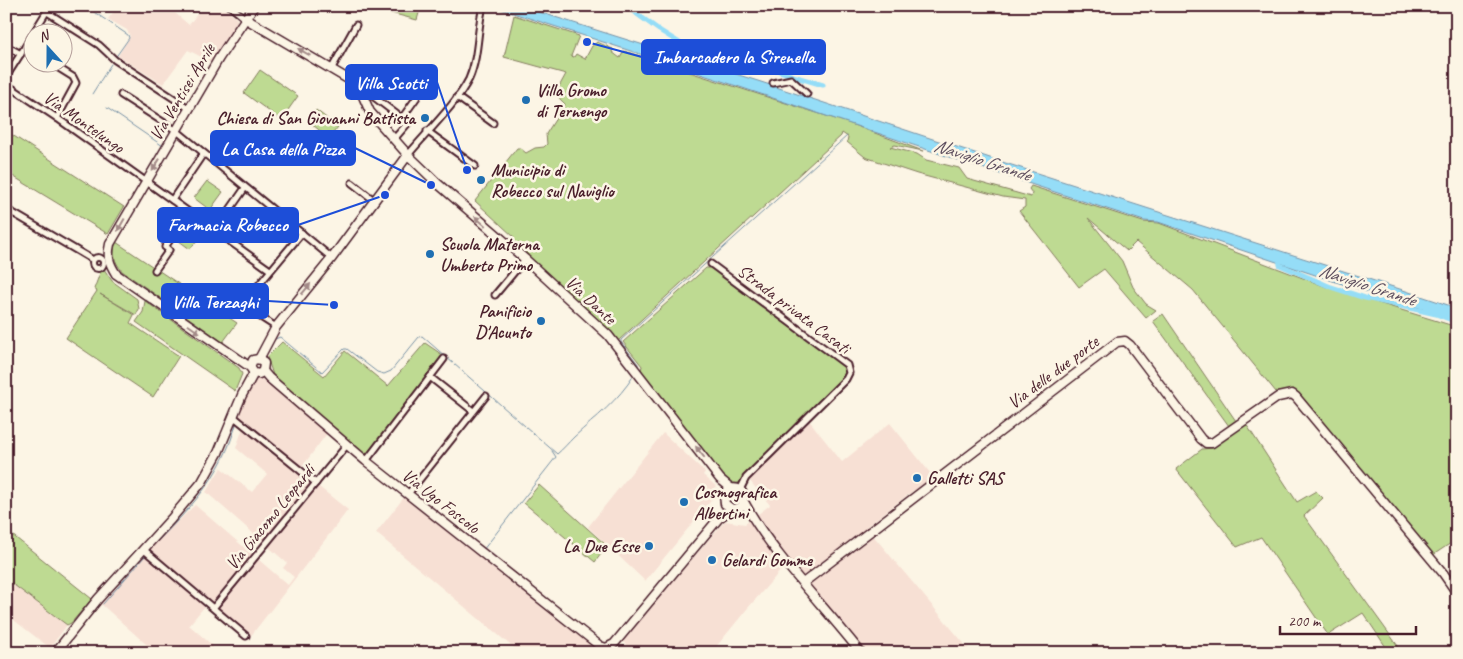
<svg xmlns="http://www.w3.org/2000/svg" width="1463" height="659" viewBox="0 0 1463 659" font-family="Caveat,sans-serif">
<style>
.built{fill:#f7e0d4}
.green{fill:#beda92;stroke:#847c5e}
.water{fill:#95ddf7;stroke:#7791a5}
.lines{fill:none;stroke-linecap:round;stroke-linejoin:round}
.stream{stroke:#7791a5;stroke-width:1}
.canal{stroke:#95ddf7;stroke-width:5}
.street-casing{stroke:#4a1f2b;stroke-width:9}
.secondary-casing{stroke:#4a1f2b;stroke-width:11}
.primary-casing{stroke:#4a1f2b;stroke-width:11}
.street{stroke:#fcf5e5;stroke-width:5}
.secondary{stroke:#fcf5e5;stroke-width:8}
.primary{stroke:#fcf5e5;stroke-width:8}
.oneway{fill:#a38a88}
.poi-dot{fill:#1f6fb2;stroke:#fcf5e5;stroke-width:2}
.labels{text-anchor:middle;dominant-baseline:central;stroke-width:5;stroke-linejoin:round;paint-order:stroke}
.poi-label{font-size:18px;font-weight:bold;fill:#4a1f2b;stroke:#fcf5e5;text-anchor:start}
.street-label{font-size:18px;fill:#4a1f2b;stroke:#fcf5e5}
.water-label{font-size:19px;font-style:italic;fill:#5d4e5e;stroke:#fcf5e5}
.leader{fill:none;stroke:#1d4ed8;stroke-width:2}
.callout-dot{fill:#1d4ed8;stroke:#fcf5e5;stroke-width:2}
.callout{fill:#1d4ed8;stroke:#1d4ed8;stroke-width:2}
.callout-label{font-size:19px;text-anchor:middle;font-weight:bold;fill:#fff}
</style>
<rect width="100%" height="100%" fill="#fcf5e5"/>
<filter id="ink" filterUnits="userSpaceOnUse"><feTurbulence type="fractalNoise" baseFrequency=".02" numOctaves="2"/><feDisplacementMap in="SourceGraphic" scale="10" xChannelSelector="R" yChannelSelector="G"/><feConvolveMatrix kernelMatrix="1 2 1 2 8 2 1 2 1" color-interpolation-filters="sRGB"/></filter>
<g filter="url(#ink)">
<g class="built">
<path d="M118 6H167L189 25 203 6H222L237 19V26L211 62 188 50 163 84 118 56 130 36 127 30 108 19Z"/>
<path d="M254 376 260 377 328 432 299 471 348 510 250 637 210 600 189 625 213 646 208 653H156L101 604 151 547 195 505 288 585 294 577 283 568 287 563 206 492 221 468 252 492 267 474 236 448 245 422 237 415Z"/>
<path d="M808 419 842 462 890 423 935 479 917 493 914 490 866 527 972 653H864L790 560 747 609 711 653H636L622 641 725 521 745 524 770 505 749 480 751 476Z"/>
<path d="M663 433 705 472 703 475 717 487 718 492 645 581 588 527Z"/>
<path d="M405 496 595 648 590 653H520L376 533Z"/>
<path d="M6 579 67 625 50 648 6 614Z"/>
</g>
<g class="green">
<path d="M346 6H421L417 20 372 8 360 10Z"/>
<path d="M514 15 579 36 571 56 574 57 576 54 585 59 592 46 597 42 613 49 612 52 620 58 624 51 848 123 923 151 895 145 890 147 917 154 926 160 959 168 967 179 1031 197 1032 193 1029 189 1031 186 1143 222 1159 223 1329 288 1457 327V539L1433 555 1298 392H1276L1193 290 1136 242 1127 251 1088 218 1122 261 1133 287 1146 304 1156 310 1146 318 1104 269 1079 287 1019 211 1025 207V200L1003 197 917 174 865 157 847 142 848 137 842 133 841 136 618 341 604 326 508 242 514 237 475 201 517 148H520L526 153 535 148 544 147 547 144 546 134 565 104 555 94 566 74 504 57Z"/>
<path d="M260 70 298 96 281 120 244 93Z"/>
<path d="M316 110 338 127 329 138 308 121Z"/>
<path d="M6 131 124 207 108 234 6 172Z"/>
<path d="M207 181 223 192 210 210 194 198Z"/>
<path d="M190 219 205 230 190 249 175 238Z"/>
<path d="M116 242 237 323 223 342 122 271C114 261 112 254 116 242Z"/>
<path d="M706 268H712L844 365 847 372 739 483H733L727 482 641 370 642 366 623 342Z"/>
<path d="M104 269 112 281 137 299 139 309 136 315 100 294 134 315 130 323 179 356 153 397 66 338 97 291 94 289 100 273Z"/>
<path d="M145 301 239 368 242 374 235 391 136 322 143 312Z"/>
<path d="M1163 314 1236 421 1229 426 1153 321Z"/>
<path d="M282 342 324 376 345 351 388 386 425 343 444 356 366 455 275 381 267 357Z"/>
<path d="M1246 424 1297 502 1316 491 1323 498 1304 516 1403 653H1390L1363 613 1328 635 1261 537 1237 547 1176 469 1202 449 1213 448Z"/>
<path d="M539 485 607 546 595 562 524 503Z"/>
<path d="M6 530 92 599 71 623 67 625 6 579Z"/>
</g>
<path class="water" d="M491 6H520L761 82 996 160 1406 291 1457 308V320L1336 282 1158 222 1144 221C926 151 710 75 491 6Z"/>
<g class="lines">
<g class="stream">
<path d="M85 6 128 35 129 38 115 58"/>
<path d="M92 94 111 64"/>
<path d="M107 108 163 146"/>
<path d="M157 171 169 149"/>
<path d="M270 346 275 339 280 337 322 372 344 349H347L377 372 384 374 391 371 419 337 422 336 557 454C563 449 568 443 574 437 596 417 618 401 634 375"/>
<path d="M638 367V364L621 342V340L847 136"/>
<path d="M150 549C189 509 222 478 237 421"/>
<path d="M483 550 556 457 552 451"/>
<path d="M103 604 145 556"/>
</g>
<g class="canal">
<path d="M628 6 635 12"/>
<path d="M637 14 659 30 683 45 727 58"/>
<path d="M730 58 773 69"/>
<path d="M776 70 791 75"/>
<path d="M793 76 823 85"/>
<path d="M1279 257 1280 265 1331 287 1365 298 1436 314 1457 322"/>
</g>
<g class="street-casing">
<g id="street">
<path d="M230 6 246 19"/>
<path d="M47 12 99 45 115 60 190 109"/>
<path d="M34 32 50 6"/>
<path d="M6 46 21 54"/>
<path d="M25 48 32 53"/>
<path d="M49 62 73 77 76 83 57 118"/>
<path d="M332 68 356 25"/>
<path d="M6 77 32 36"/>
<path d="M773 83 791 79 807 94"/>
<path d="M6 84 57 118 270 270"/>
<path d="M121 95 177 131 332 258"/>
<path d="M363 96 370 94 408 123 395 138"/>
<path d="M457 97 493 123"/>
<path d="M402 118 417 97"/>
<path d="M427 131 475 166"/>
<path d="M408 155C426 133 457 103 469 79 479 56 477 30 483 6"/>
<path d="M352 183 375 201"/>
<path d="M172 200 203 154"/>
<path d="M6 209 93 260"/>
<path d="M215 231 245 188"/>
<circle cx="98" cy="263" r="5.5"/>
<path d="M711 264 847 365 849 373 846 379 746 478 740 490"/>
<path d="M155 270 169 250 165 247 189 213"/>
<path d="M495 295 525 259"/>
<path d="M276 327 242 305 302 233"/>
<path d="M430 377 473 411"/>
<path d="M233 416 316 483"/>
<path d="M366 461 444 359"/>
<path d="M408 494 486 396"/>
<path d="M143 549 246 636"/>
<path d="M214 607 347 445"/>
</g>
</g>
<g class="secondary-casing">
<g id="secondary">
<path d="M259 359 276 327 332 258 408 155"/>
<path d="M803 583 1117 342 1125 341 1130 345 1201 439 1206 443H1212L1278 397 1292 394 1296 397 1443 573 1457 593"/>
<path d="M55 653 98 599 171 519 202 482 218 453 242 395 254 373"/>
</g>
</g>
<g class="primary-casing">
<g id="primary">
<path d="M254 6 219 58 110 244C107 257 109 263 116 274L250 367 254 373 259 374 263 371"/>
<path d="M246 19 358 85 370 112 408 155 437 183 525 259 608 335 720 479 732 489"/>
<path d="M250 367 253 360 259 359 264 363 263 371"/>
<path d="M263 371 269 378 366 461 600 646 606 648 614 644 719 518 732 509 738 508 742 506 744 495C741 489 736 487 729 489L724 495 725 504 732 509"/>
<path d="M744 502C774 557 823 604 861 653"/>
</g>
</g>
<use href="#street" class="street"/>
<use href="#secondary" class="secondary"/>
<use href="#primary" class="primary"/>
</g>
<defs><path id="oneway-solid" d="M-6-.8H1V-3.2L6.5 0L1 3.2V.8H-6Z" transform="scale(1.25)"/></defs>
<g class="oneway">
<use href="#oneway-solid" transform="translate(304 52) rotate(-150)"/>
<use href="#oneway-solid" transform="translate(156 165) rotate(122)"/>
<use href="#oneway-solid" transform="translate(480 221) rotate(-139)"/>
<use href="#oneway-solid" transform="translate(121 225) rotate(119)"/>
<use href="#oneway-solid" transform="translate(306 289) rotate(-50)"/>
<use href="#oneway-solid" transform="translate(194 329) rotate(35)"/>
<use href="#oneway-solid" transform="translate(700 452) rotate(-128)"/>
</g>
</g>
<g class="poi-dot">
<circle cx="526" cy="100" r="5"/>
<circle cx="425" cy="118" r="5"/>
<circle cx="481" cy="180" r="5"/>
<circle cx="430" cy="254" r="5"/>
<circle cx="541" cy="321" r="5"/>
<circle cx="917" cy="478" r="5"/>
<circle cx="684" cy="502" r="5"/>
<circle cx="649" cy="546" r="5"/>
<circle cx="712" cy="560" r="5"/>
</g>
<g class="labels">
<g class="poi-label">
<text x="536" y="90">Villa Gromo<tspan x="536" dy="21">di Ternengo</tspan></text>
<text x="415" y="118" text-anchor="end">Chiesa di San Giovanni Battista</text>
<text x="491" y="170">Municipio di<tspan x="491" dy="21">Robecco sul Naviglio</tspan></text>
<text x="440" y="244">Scuola Materna<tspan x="440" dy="21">Umberto Primo</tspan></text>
<text x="531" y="311" text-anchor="end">Panificio<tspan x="531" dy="21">D'Acunto</tspan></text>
<text x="927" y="478">Galletti SAS</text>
<text x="694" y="492">Cosmografica<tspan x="694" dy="21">Albertini</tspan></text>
<text x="639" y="546" text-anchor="end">La Due Esse</text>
<text x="722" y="560">Gelardi Gomme</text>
</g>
<g class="street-label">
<text transform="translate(182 92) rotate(-59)">Via Ventisei Aprile</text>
<text transform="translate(84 122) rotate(35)">Via Montelungo</text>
<text transform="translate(591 300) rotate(43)">Via Dante</text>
<text transform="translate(794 309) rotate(37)">Strada privata Casati</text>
<text transform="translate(1053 372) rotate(-37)">Via delle due porte</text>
<text transform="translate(441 501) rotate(38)">Via Ugo Foscolo</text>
<text transform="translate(270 517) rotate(-51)">Via Giacomo Leopardi</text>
</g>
<g class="water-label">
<text transform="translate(982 160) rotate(18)">Naviglio Grande</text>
<text transform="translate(1367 285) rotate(18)">Naviglio Grande</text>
</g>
</g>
<path class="leader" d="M587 42L642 57M467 170L437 82M431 185L355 148M385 195L298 225M334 305L268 301"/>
<g class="callout-dot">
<circle cx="587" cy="42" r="5"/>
<circle cx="467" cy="170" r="5"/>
<circle cx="431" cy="185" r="5"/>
<circle cx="385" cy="195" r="5"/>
<circle cx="334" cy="305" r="5"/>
</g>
<g class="callout">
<rect x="642" y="40" width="183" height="34" rx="5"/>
<rect x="346" y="65" width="91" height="34" rx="5"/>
<rect x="211" y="131" width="144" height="34" rx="5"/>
<rect x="158" y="208" width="140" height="34" rx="5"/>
<rect x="162" y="284" width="106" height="34" rx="5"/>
</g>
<g class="callout-label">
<text x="734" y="63">Imbarcadero la Sirenella</text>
<text x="391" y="89">Villa Scotti</text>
<text x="283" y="155">La Casa della Pizza</text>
<text x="228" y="231">Farmacia Robecco</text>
<text x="215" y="308">Villa Terzaghi</text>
</g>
<rect width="1463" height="659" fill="none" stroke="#fcf5e5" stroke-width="25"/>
<rect x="12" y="12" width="1438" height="634" fill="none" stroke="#4a1f2b" stroke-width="2" filter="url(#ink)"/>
<g transform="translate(48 48) rotate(339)"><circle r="24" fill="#fcf5e5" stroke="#b59f9b"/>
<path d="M0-4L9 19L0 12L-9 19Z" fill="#1f6fb2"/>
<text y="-8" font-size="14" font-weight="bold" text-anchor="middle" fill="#4a1f2b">N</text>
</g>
<path d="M1280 626v8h136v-8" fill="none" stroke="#4a1f2b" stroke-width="2.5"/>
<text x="1288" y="626" font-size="15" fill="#4a1f2b" stroke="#fcf5e5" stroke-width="4" paint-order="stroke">200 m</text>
</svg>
